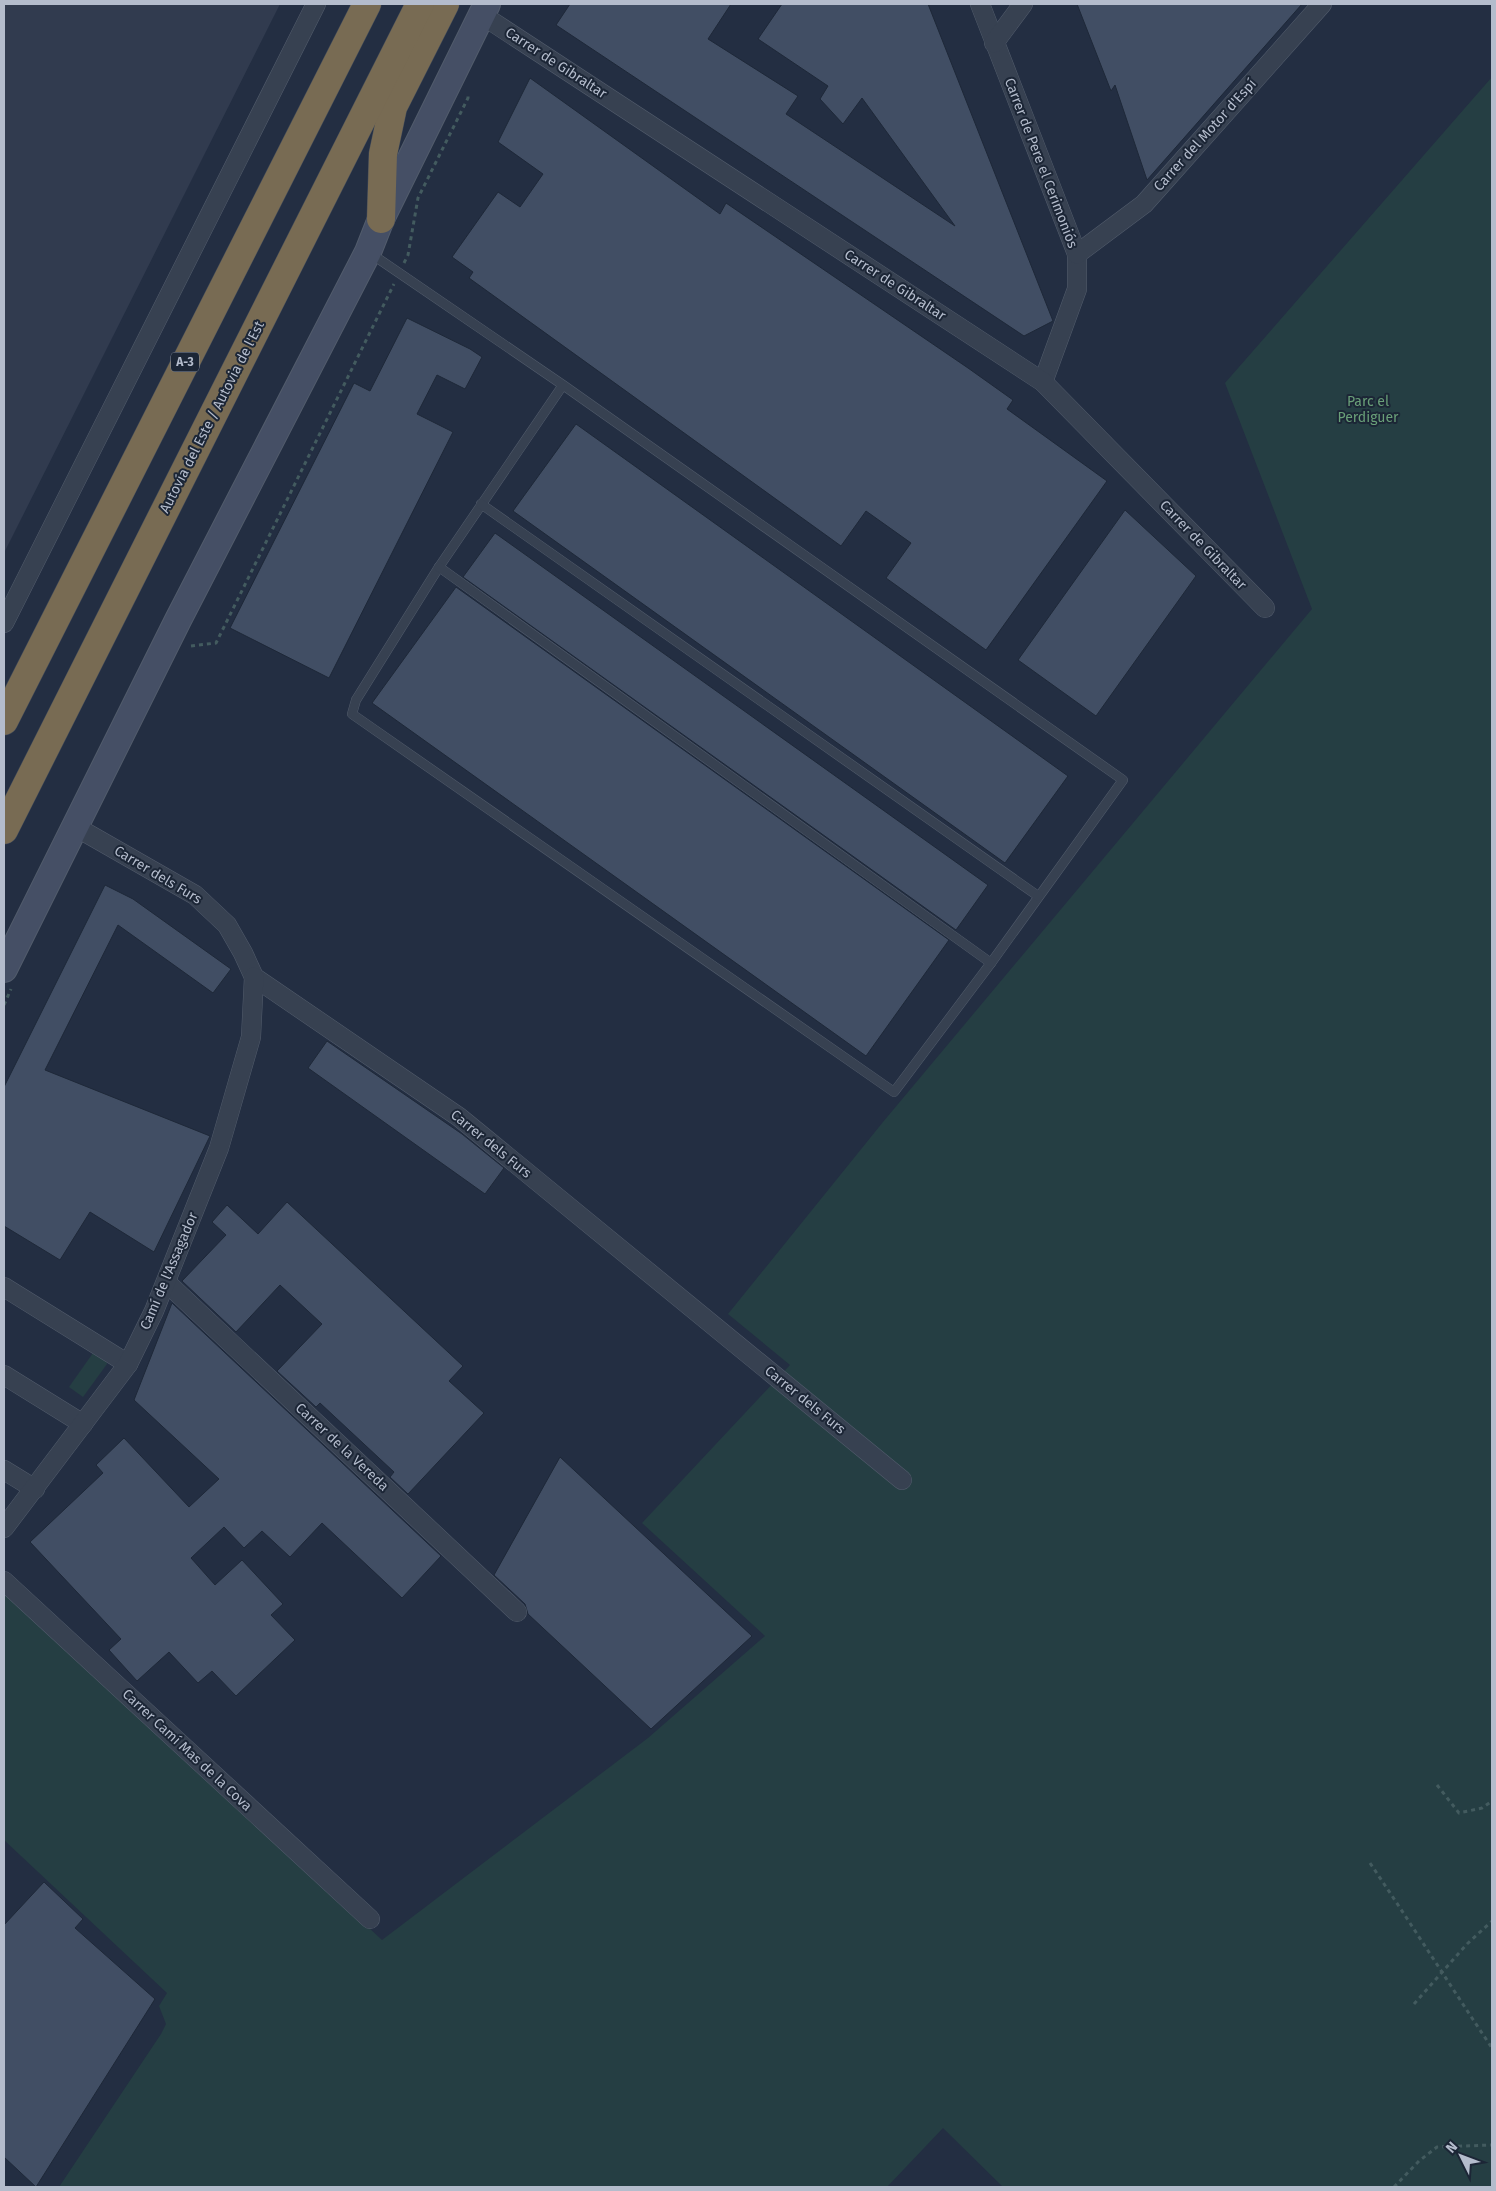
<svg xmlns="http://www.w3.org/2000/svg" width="1496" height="2191" viewBox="0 0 1496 2191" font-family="'Fira Sans',sans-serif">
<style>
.airport{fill:#313b4f}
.green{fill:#253e43}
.building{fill:#414e64;stroke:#1e2838}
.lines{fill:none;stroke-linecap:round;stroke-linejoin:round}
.lane-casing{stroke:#525c6c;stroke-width:10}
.street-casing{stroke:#525c6c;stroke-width:20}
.secondary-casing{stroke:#525c6c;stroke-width:28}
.highway-casing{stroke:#3f4959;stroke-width:29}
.path{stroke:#435b5f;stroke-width:3;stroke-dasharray:4 4;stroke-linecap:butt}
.lane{stroke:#374151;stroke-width:9}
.street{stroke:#374151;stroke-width:19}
.secondary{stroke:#454f65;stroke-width:26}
.highway{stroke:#786b53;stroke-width:28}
.labels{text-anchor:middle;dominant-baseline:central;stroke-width:4;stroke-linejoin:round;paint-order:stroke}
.shield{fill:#1c2636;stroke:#868f9f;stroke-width:1}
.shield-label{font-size:12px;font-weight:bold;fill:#b4bccc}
.street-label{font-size:14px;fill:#b4bccc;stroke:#1c2636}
.park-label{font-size:14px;fill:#699f78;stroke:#1c2636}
</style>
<rect width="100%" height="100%" fill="#232e42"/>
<path class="airport" d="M4 4H280L4 553Z"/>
<g class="green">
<path d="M1492 77V2187H1003L943 2128 887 2187H59L161 2034 166 2024 159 2006 167 1993 4 1840V1591H7L382 1940 648 1738 765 1636 642 1523 790 1365 728 1314 883 1122 1312 609 1225 383Z"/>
<path d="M93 1353 106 1359 107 1364 83 1397 69 1387Z"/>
</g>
<g class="building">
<path d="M570 4H731L708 39 798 96 786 114 955 226 862 98 843 124 820 99 828 86 758 39 782 4H928L1053 321 1024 336 556 25Z"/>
<path d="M1077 4H1302L1147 180 1115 85 1111 91Z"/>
<path d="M530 78 720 214 726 203 968 368 1013 400 1007 409 1107 481 986 650 886 578 911 543 866 511 841 546 469 278 473 272 452 257 498 192 520 207 543 174 498 142Z"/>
<path d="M407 318 470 349 482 357 465 389 437 375 417 414 453 432 329 678 230 628 354 383 370 391Z"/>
<path d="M576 424 1068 776 1005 863 513 511Z"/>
<path d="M1125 510 1196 576 1096 716 1018 660Z"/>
<path d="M495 533 988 885 956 930 463 577Z"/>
<path d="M456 587 949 940 866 1056 372 703Z"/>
<path d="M105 885 133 899 231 969 213 993 118 925 45 1070 210 1136 154 1252 90 1212 60 1260 4 1226V1087Z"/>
<path d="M327 1041 462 1134 504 1168 485 1194 308 1068Z"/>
<path d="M287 1202 463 1366 449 1381 484 1413 408 1494 390 1477 394 1472 320 1403 316 1407 277 1371 322 1324 280 1285 236 1332 182 1281 226 1235 212 1222 227 1205 258 1234Z"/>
<path d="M172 1303 441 1556 402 1598 322 1523 290 1557 262 1531 244 1548 224 1527 191 1558 215 1585 242 1560 283 1604 271 1615 295 1640 236 1696 212 1671 198 1683 169 1652 137 1681 109 1650 121 1639 30 1542 103 1473 96 1465 124 1438 189 1507 219 1479 134 1400Z"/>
<path d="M560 1457 752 1636 651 1729 528 1614 525 1604 494 1575Z"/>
<path d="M44 1882 83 1919 75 1928 155 1999 36 2187 4 2157V1925Z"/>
</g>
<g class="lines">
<g class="lane-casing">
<g id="lane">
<path d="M370 253 563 385 1123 780 991 963 894 1092 352 714 356 700 439 567 563 385"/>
<path d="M481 504 1038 896"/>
<path d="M439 567 991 963"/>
</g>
</g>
<g class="street-casing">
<g id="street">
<path d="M980 4 1077 254V289L1043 382"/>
<path d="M482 15 1043 382 1265 608"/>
<path d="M994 43 1023 4"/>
<path d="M1077 254 1144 204 1322 4"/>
<path d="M4 623 316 4"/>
<path d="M76 827 195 895 227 925 243 953 254 977 459 1117 902 1480"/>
<path d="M166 1282 517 1612"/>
<path d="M4 1287 128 1364"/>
<path d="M4 1375 83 1424"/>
<path d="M4 1470 35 1489"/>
<path d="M4 1528 128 1364 154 1311 219 1148 251 1037 254 977"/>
<path d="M4 1581 370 1919"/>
</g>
</g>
<g class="secondary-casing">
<path id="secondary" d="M4 969 178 620 368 252 381 219 487 4"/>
</g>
<g class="highway-casing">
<g id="highway">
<path d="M381 219 383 154 393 107 445 4"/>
<path d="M4 721 367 4"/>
<path d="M4 830 420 4"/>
</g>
</g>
<g class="path">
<path d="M404 263 408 255 418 198 468 98V93"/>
<path d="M191 646 216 643 394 284"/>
<path d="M4 1005 11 989"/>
<path d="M1437 1785 1459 1813 1482 1808 1492 1801"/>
<path d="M1370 1863C1412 1925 1451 1987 1492 2048"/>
<path d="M1414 2004 1467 1944 1492 1921"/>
<path d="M1394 2187 1419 2161 1437 2147 1492 2145"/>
</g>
<use href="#lane" class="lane"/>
<use href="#street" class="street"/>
<use href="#secondary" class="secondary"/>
<use href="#highway" class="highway"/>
</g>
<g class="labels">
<rect class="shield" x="171" y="352.5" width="28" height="19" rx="4"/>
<g class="shield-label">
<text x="185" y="362">A-3</text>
</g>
<g class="street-label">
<text transform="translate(556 63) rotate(33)">Carrer de Gibraltar</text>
<text transform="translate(1205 135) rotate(-48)">Carrer del Motor d'Espí</text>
<text transform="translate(1041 163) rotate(69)">Carrer de Pere el Cerimoniós</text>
<text transform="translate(895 285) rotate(33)">Carrer de Gibraltar</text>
<text transform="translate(212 417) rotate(-63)">Autovía del Este / Autovia de l'Est</text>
<text transform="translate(1203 545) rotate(46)">Carrer de Gibraltar</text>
<text transform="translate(158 875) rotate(31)">Carrer dels Furs</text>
<text transform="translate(491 1144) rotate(39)">Carrer dels Furs</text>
<text transform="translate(169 1271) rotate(-67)">Camí de l'Assagador</text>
<text transform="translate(805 1400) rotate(39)">Carrer dels Furs</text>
<text transform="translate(342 1447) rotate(43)">Carrer de la Vereda</text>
<text transform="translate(187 1750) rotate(43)">Carrer Camí Mas de la Cova</text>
</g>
<g class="park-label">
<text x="1368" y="401">Parc el<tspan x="1368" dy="16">Perdiguer</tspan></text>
</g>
</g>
<rect width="1496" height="2191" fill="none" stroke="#b4bccc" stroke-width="10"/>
<g transform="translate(1461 2156) rotate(312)" stroke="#1c2636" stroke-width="4" paint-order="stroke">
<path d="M0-4L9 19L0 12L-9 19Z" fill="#b4bccc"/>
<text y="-8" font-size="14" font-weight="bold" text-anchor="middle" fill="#b4bccc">N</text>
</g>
</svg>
